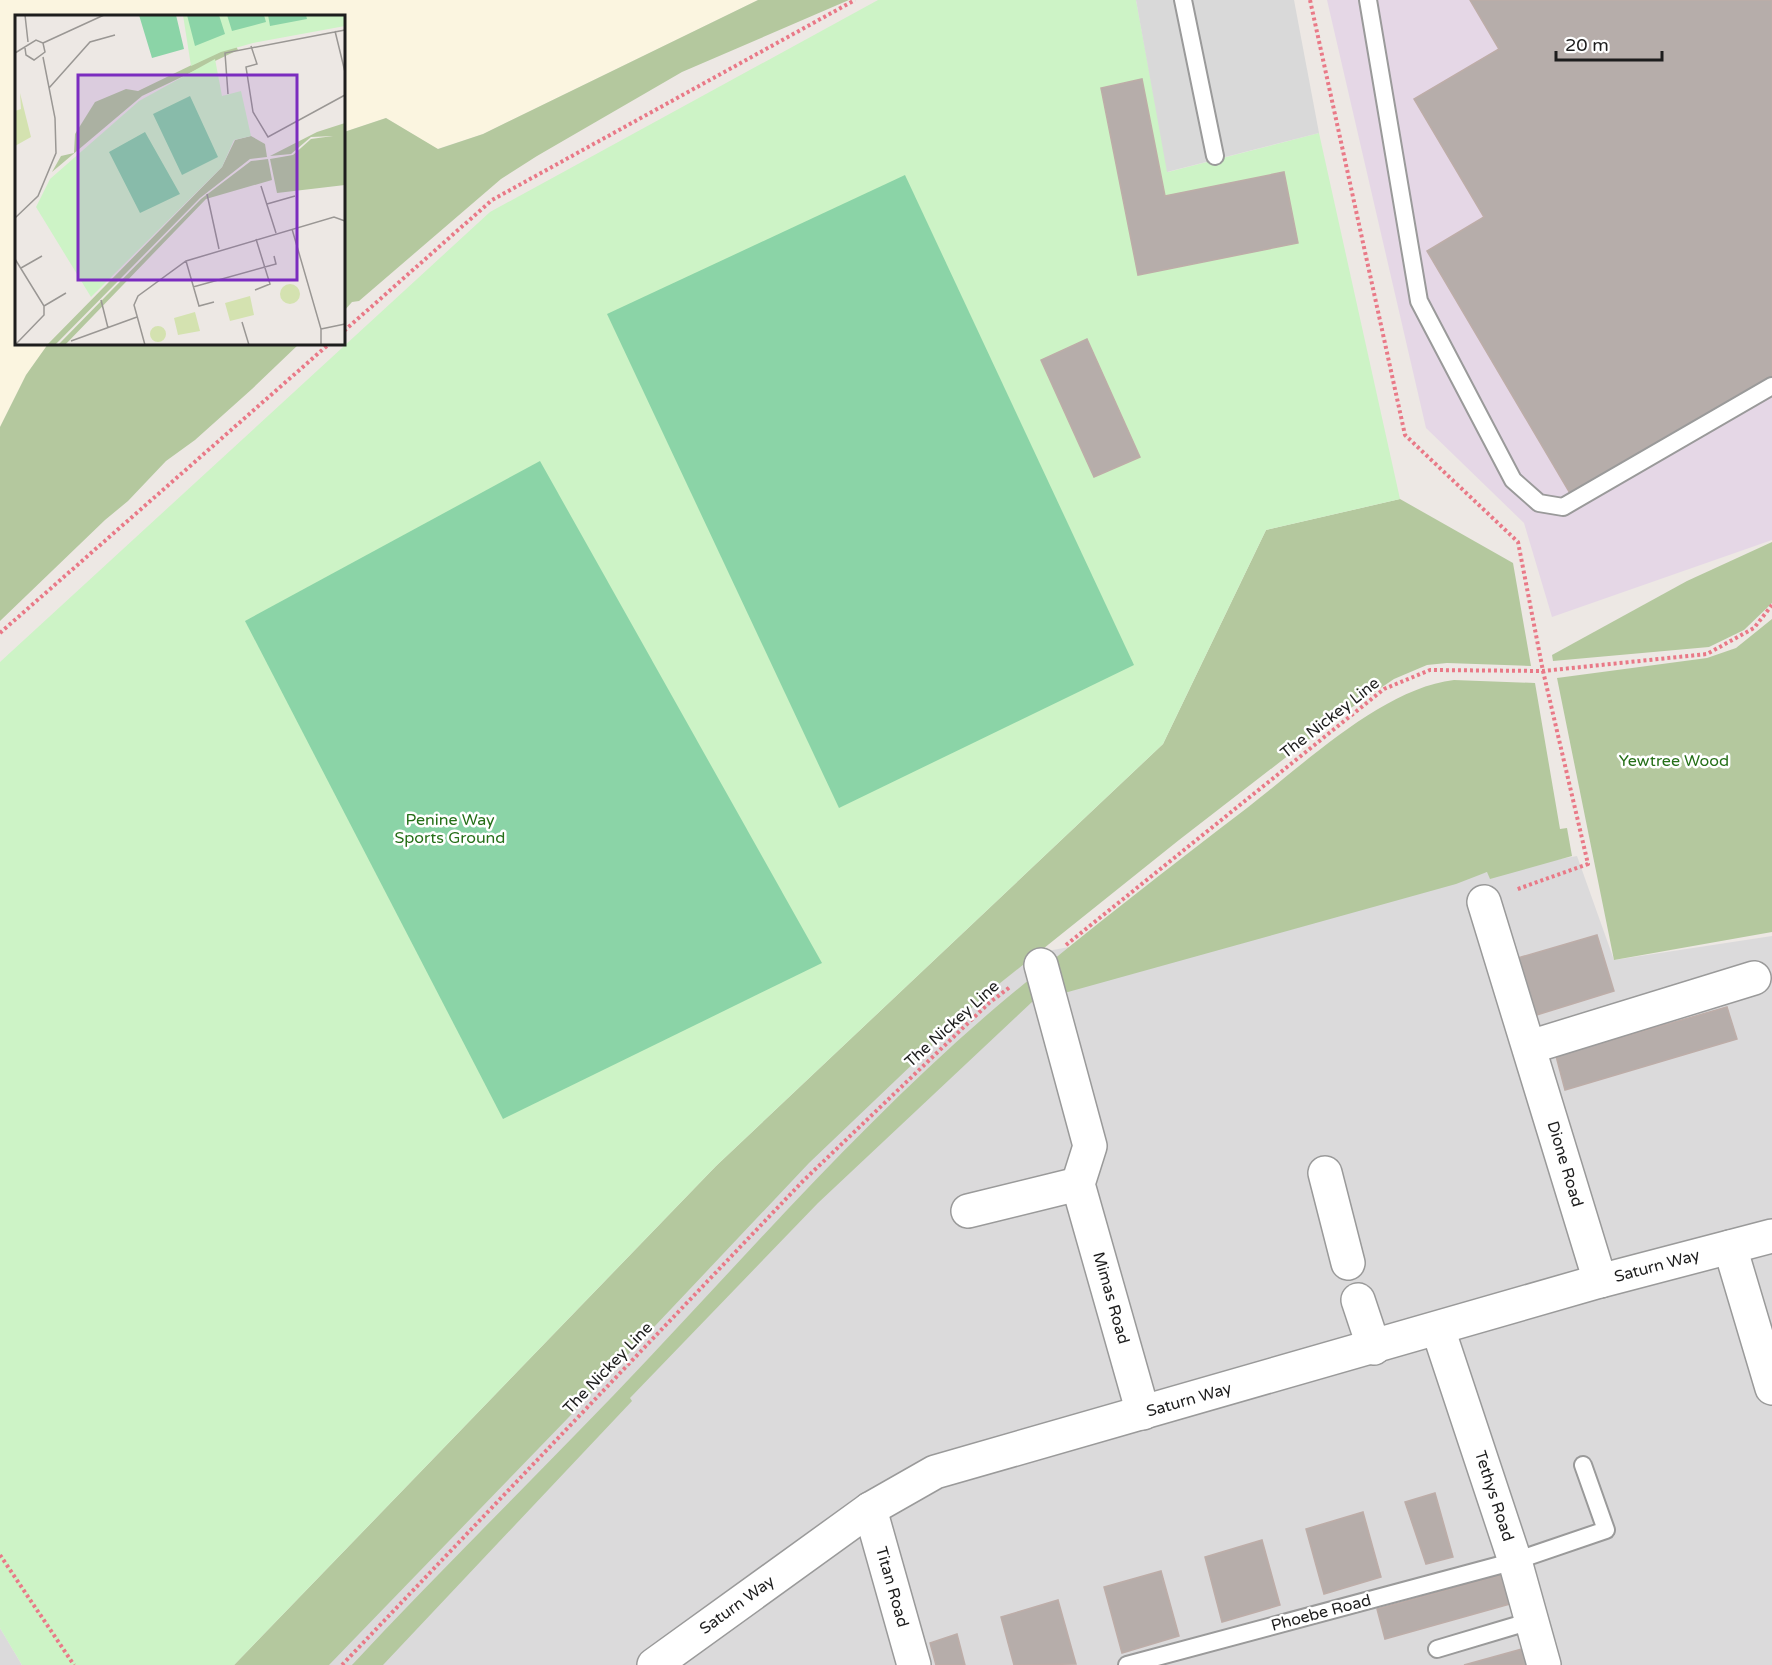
<svg xmlns="http://www.w3.org/2000/svg" width="1772" height="1665" viewBox="0 0 1772 1665" font-family="'Varela Round',sans-serif">
<style>
.residential{fill:#dbdadb}
.industrial{fill:#e5d7e6}
.education{fill:#fbf5e0}
.forest{fill:#b4c89e}
.park{fill:#cdf3c6}
.pitch{fill:#8bd4a7}
.parking{fill:#d9d9d9}
.building{fill:#b6adaa;stroke:#bdada8;stroke-width:1.5}
.lines{fill:none;stroke-linecap:round;stroke-linejoin:round}
.lane-casing{stroke:#9a9a9a;stroke-width:20}
.street-casing{stroke:#9a9a9a;stroke-width:36}
.path{stroke:#e97987;stroke-width:4;stroke-dasharray:3 3;stroke-linecap:butt}
.lane{stroke:#fff;stroke-width:16}
.street{stroke:#fff;stroke-width:33}
.labels{text-anchor:middle;dominant-baseline:central;stroke-width:5;stroke-linejoin:round;paint-order:stroke}
.street-label{font-size:16px;fill:#1d1d1d;stroke:#fff}
.park-label{font-size:16px;fill:#256f18;stroke:#fff}
.inset-road{fill:none;stroke:#9a9794;stroke-width:1.5}
.view{fill:#7b2cbf;fill-opacity:0.15;stroke:#7b2cbf;stroke-width:3}
.inset-edge{fill:none;stroke:#1d1d1d;stroke-width:3}
</style>
<rect width="100%" height="100%" fill="#ede8e4"/>
<g class="residential">
<path d="M1577 856 1614 960 1772 936V1665H289L751 1192 1036 953Z"/>
<path d="M0 1628 22 1665H0Z"/>
</g>
<path class="industrial" d="M1327 0H1772V540L1552 617 1524 523 1426 428Z"/>
<path class="education" d="M0 0H758L483 134 437 149 386 118 344 132V16H16V344H48L26 375 0 427Z"/>
<g class="forest">
<path d="M758 0H849L682 72 537 156 501 179 359 301 352 302 344 311V132L386 118 438 149 483 134Z"/>
<path d="M48 344H299L252 389 195 440 166 461 128 501 105 520 0 621V427L26 375Z"/>
<path d="M1400 499 1513 563 1531 666 1447 663 1427 665 1394 679 1342 714 1179 840 984 996 809 1163 568 1418 329 1665H234L716 1166 1163 744 1266 530Z"/>
<path d="M1772 542V603L1744 630 1709 647 1553 661 1552 655 1687 581Z"/>
<path d="M1772 619V932L1614 960 1557 678 1707 658 1736 648Z"/>
<path d="M1454 680 1535 683 1560 829 1567 828 1572 856 1490 879 1487 872 1456 884 1032 1002 818 1203 630 1398 632 1401 383 1665H352C449 1561 551 1462 648 1359 761 1239 870 1115 995 1008 1077 939 1162 873 1247 808 1303 765 1383 688 1454 680Z"/>
</g>
<path class="park" d="M878 0H1136L1168 172 1319 133 1400 499 1266 530 1163 744 716 1166 234 1665H22L0 1628V662L490 212Z"/>
<g class="pitch">
<path d="M905 175 1134 665 839 808 607 314Z"/>
<path d="M540 461 822 963 503 1119 245 621Z"/>
</g>
<path class="parking" d="M1136 0H1294L1319 133 1167 172Z"/>
<g class="building">
<path d="M1470 0H1772V378L1571 495 1427 251 1484 217 1414 99 1499 49Z"/>
<path d="M1142 79 1165 196 1284 172 1298 243 1138 275 1101 88Z"/>
<path d="M1087 339 1140 457 1094 477 1041 360Z"/>
<path d="M1597 935 1614 991 1527 1018 1511 960Z"/>
<path d="M1727 1007 1737 1039 1565 1090 1556 1056Z"/>
<path d="M1435 1493 1453 1557 1426 1564 1405 1502Z"/>
<path d="M1363 1512 1381 1577 1324 1594 1306 1529Z"/>
<path d="M1262 1540 1280 1605 1222 1622 1205 1557Z"/>
<path d="M1161 1571 1179 1636 1122 1653 1104 1587Z"/>
<path d="M1501 1575 1510 1604 1385 1639 1377 1609Z"/>
<path d="M1058 1600 1076 1664 1014 1665 1001 1617Z"/>
<path d="M957 1634 965 1665H936L930 1643Z"/>
<path d="M1522 1649 1527 1665H1464Z"/>
</g>
<g class="lines">
<g class="lane-casing">
<g id="lane">
<path d="M1183 0 1215 156"/>
<path d="M1368 0 1419 301 1513 480 1539 503 1563 507 1772 386"/>
<path d="M1437 1649 1531 1621"/>
<path d="M1127 1665 1515 1561 1606 1530 1583 1465"/>
</g>
</g>
<g class="street-casing">
<g id="street">
<path d="M1484 902 1600 1281"/>
<path d="M1041 965 1090 1146 1078 1184 1143 1413"/>
<path d="M1530 1047 1754 978"/>
<path d="M1325 1173 1348 1263"/>
<path d="M968 1211 1078 1184"/>
<path d="M1730 1247 1772 1388"/>
<path d="M1358 1300 1374 1348"/>
<path d="M1438 1329 1515 1561 1544 1665"/>
<path d="M870 1509 914 1665"/>
<path d="M654 1665 870 1509 935 1472 1600 1281 1772 1236"/>
</g>
</g>
<g class="path">
<path d="M1310 0 1405 435 1518 542 1543 671 1588 864 1515 890"/>
<path d="M344 331 492 200 855 0"/>
<path d="M0 633 329 344"/>
<path d="M1066 945 1384 689 1430 670 1543 671 1707 654 1754 628 1772 605"/>
<path d="M0 1555 74 1665"/>
<path d="M342 1665 803 1181 989 1003 1010 987"/>
</g>
<use href="#lane" class="lane"/>
<use href="#street" class="street"/>
</g>
<g class="labels">
<g class="street-label">
<text transform="translate(1330 718) rotate(-38)">The Nickey Line</text>
<text transform="translate(952 1024) rotate(-42)">The Nickey Line</text>
<text transform="translate(1565 1164) rotate(73)">Dione Road</text>
<text transform="translate(1657 1266) rotate(-15)">Saturn Way</text>
<text transform="translate(1111 1298) rotate(74)">Mimas Road</text>
<text transform="translate(608 1368) rotate(-46)">The Nickey Line</text>
<text transform="translate(1189 1400) rotate(-16)">Saturn Way</text>
<text transform="translate(1494 1496) rotate(72)">Tethys Road</text>
<text transform="translate(892 1587) rotate(74)">Titan Road</text>
<text transform="translate(737 1605) rotate(-36)">Saturn Way</text>
<text transform="translate(1321 1613) rotate(-15)">Phoebe Road</text>
</g>
<g class="park-label">
<text x="1674" y="761">Yewtree Wood</text>
<text x="450" y="820">Penine Way<tspan x="450" dy="18">Sports Ground</tspan></text>
</g>
</g>
<g transform="translate(15 15)">
<rect width="330" height="330" fill="#ede8e4"/>
<path d="M5 78 16 122 0 131V96L6 94ZM265 279a10 10 0 1 1 20 0a10 10 0 1 1-20 0ZM235 281 239 300 215 306 210 288ZM180 297 185 316 163 320 159 303ZM135 319a8 8 0 1 1 16 0a8 8 0 1 1-16 0Z" fill="#d4e2b0"/>
<path d="M220 29 223 35 127 81 37 157 46 141 59 138 60 119 80 87 111 74 123 76ZM330 108V170L262 178 255 144 278 140 296 124 318 121 296 122 276 139 255 141 302 117ZM236 121 250 129 252 142 235 144 185 183 40 330H32L207 152 220 125ZM253 144 257 165 191 184 50 330H43L186 184 236 146Z" fill="#b4c89e"/>
<path d="M168 0H330V11L238 28 206 37 176 51ZM200 44 207 81 226 76 236 121 219 125 207 152 76 282 21 192 35 164 124 86Z" fill="#cdf3c6"/>
<path d="M124 0H161L169 34 137 43ZM172 0H204L210 19 180 31ZM212 0H249L251 7 217 16ZM253 0H291L292 4 255 11ZM175 81 203 142 167 160 138 99ZM130 117 165 179 125 198 94 137Z" fill="#8bd4a7"/>
<path class="inset-road" d="M10 0 13 27M320 16 330 57M28 28 89 0M236 31 242 49 231 52 238 97 253 122 330 80M0 38 21 25 28 28 30 37 19 45 11 40 10 33M34 73 75 27 100 20M213 79 210 38 330 15M246 171 261 218M192 179 204 234M252 189 280 181M0 203 23 181 41 138 40 103 28 42M277 214 306 314V330M0 244 29 291V300L0 330M171 246 184 291 199 287M6 253 27 241M178 272 261 249 259 241M240 275 255 269 241 224M86 285 93 313M29 291 51 278M227 307 234 330M306 314 330 309M56 326 122 302M130 330 119 290 123 281 171 246 319 202 330 206"/>
<path class="view" d="M63 60H282V265H63Z"/>
<rect width="330" height="330" class="inset-edge"/>
</g>
<path d="M1556 51v9h106v-9" fill="none" stroke="#1d1d1d" stroke-width="3"/>
<text x="1565" y="51" font-size="18" fill="#1d1d1d" stroke="#ffffff" stroke-width="4.5" paint-order="stroke">20 m</text>
</svg>
